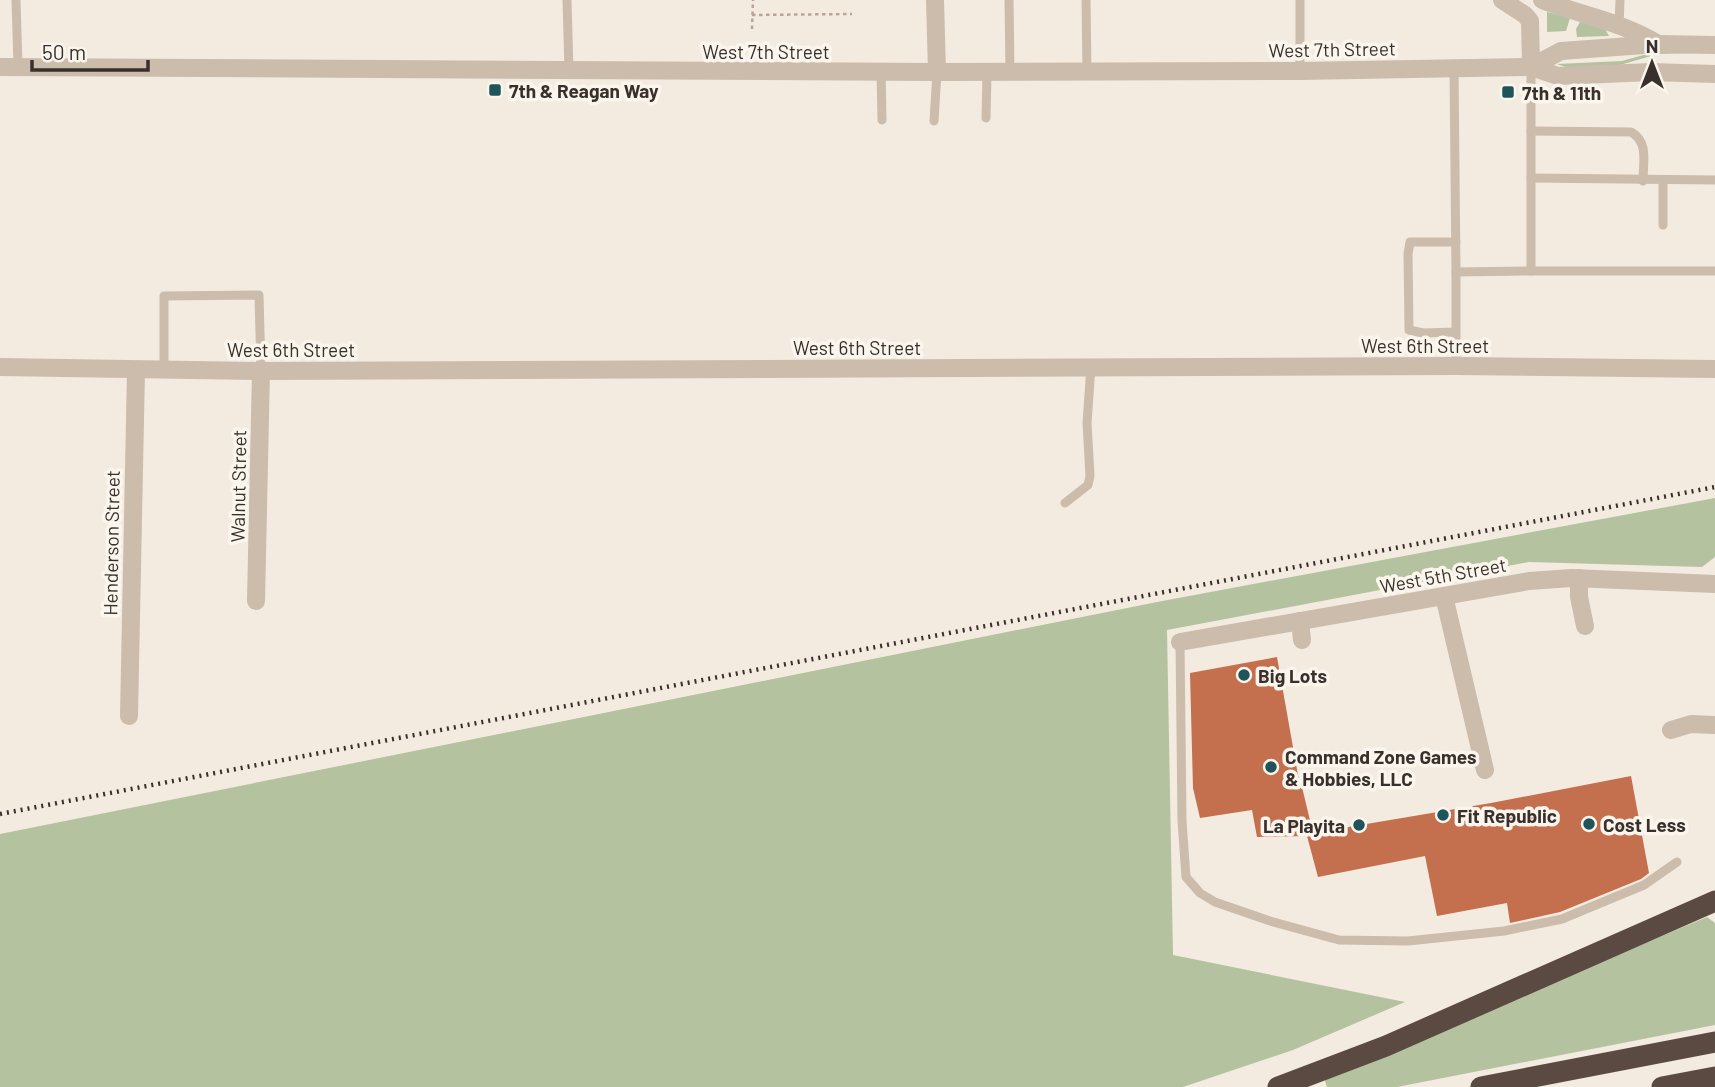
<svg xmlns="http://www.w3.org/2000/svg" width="1715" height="1087" viewBox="0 0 1715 1087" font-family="Barlow,sans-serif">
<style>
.green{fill:#b5c2a0}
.building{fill:#c46f4d}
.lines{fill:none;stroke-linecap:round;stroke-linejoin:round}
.path{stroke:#b7a696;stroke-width:2.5;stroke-dasharray:3.5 3.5;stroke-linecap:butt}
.service{stroke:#cbbcac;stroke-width:9}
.minor{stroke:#cbbcac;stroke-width:18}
.tertiary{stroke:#cbbcac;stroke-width:18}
.motorway{stroke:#5a4a42;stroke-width:21}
.rail{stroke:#39302b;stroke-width:4.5;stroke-dasharray:2 5;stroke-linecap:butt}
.poi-dot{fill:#20545b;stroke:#faf5ed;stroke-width:2.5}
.labels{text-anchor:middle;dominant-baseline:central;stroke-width:7;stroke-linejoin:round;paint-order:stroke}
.street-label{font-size:19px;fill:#39302b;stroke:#faf5ed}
.poi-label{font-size:19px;font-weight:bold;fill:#39302b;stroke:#faf5ed;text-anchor:start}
</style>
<rect width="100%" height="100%" fill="#f3ebe0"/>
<g class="green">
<path d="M1547 12 1570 18 1566 31 1547 32Z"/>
<path d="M1580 22 1605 29 1609 36 1577 37 1576 29Z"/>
<path d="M1658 51 1694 53 1658 54 1620 65 1574 70 1557 64 1622 61Z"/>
<path d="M1715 498V557L1702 567 1529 562 1167 630 1173 955 1405 1002 1293 1050 1183 1087H0V834L1157 602Z"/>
<path d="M1707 917 1715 923V1025L1397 1087H1327L1324 1078Z"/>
</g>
<path class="building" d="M1277 657 1299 781 1302 787 1313 833 1491 803 1631 776 1649 873 1641 879 1560 912 1510 923 1507 903 1437 916 1425 856 1318 877 1307 836 1257 837 1252 810 1200 818 1193 788 1190 673Z"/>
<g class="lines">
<g class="path">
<path d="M752 15 852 14"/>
<path d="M752 29 753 0"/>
</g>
<g class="service">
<path d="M16 0 18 66"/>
<path d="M567 0 569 71"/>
<path d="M1009 0 1010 72"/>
<path d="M1086 0 1087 72"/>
<path d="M1619 26 1620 0"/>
<path d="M1531 67V271H1715"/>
<path d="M1454 68 1456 272"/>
<path d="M1300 71V0"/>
<path d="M881 72 882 120"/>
<path d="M986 118 987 72"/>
<path d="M934 121 937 72"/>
<path d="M1531 131 1631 132C1649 142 1643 162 1643 181"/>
<path d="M1531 178 1715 180"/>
<path d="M1663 181V225"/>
<path d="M1455 332 1423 333 1409 330 1408 254 1410 242H1456"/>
<path d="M1456 366V272L1531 271"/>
<path d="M164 369V296L259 295 261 371"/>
<path d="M1065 503 1088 485 1090 476 1087 423 1091 366"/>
<path d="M1180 642 1182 821 1186 877 1200 893 1215 902 1270 921 1339 940 1408 941 1504 931 1562 919 1644 885 1677 862"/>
</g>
<g class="minor">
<path d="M935 0 937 72"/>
<path d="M1502 0 1525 15 1530 21 1531 67"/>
<path d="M1542 0C1580 15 1623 22 1658 44"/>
<path d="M0 367 261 371 1456 366 1715 369"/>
<path d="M1579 578V597L1585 626"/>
<path d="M1444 596 1485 770"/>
<path d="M256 601 261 371"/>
<path d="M1300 621 1302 640"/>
<path d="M1180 642 1529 581 1572 578 1715 584"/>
<path d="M129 716 136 370"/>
<path d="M1671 730 1691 724 1715 725"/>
</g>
<g class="tertiary">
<path d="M0 67 937 72 1300 71 1531 67 1558 76 1651 72 1715 74"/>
<path d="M1531 67 1561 51 1658 44 1715 45"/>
</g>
<g class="motorway">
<path d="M1278 1087 1386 1046 1715 901"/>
<path d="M1481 1087 1715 1042"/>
<path d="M1662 1087 1715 1077"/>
</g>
<path class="rail" d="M0 814 1715 487"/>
</g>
<g class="poi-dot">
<rect x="488" y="83" width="14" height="14" rx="3.5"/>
<rect x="1501" y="85" width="14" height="14" rx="3.5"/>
<circle cx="1244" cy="675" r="7"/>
<circle cx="1271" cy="767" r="7"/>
<circle cx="1443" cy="815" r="7"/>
<circle cx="1589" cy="824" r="7"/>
<circle cx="1359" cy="825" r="7"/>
</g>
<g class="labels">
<g class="street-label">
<text transform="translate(1332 49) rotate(-1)">West 7th Street</text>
<text x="766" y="51">West 7th Street</text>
<text x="1425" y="345">West 6th Street</text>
<text x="857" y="347">West 6th Street</text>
<text x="291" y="349">West 6th Street</text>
<text transform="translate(238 486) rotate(-89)">Walnut Street</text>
<text transform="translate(111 543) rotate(-89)">Henderson Street</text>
<text transform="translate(1443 575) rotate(-10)">West 5th Street</text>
</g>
<g class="poi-label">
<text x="509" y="90">7th &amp; Reagan Way</text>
<text x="1522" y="92">7th &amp; 11th</text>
<text x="1258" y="675">Big Lots</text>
<text x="1285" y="756">Command Zone Games<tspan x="1285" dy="22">&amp; Hobbies, LLC</tspan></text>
<text x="1457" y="815">Fit Republic</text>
<text x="1603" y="824">Cost Less</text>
<text x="1345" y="825" text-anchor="end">La Playita</text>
</g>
</g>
<g transform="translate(1652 63)" stroke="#faf5ed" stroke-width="5" paint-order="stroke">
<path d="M0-5L12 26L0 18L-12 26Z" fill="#39302b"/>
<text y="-10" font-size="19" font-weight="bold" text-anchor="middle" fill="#39302b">N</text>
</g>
<path d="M32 60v10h116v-10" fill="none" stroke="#39302b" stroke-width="3.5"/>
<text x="42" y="60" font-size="21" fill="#39302b" stroke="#faf5ed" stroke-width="5" paint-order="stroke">50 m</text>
</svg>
